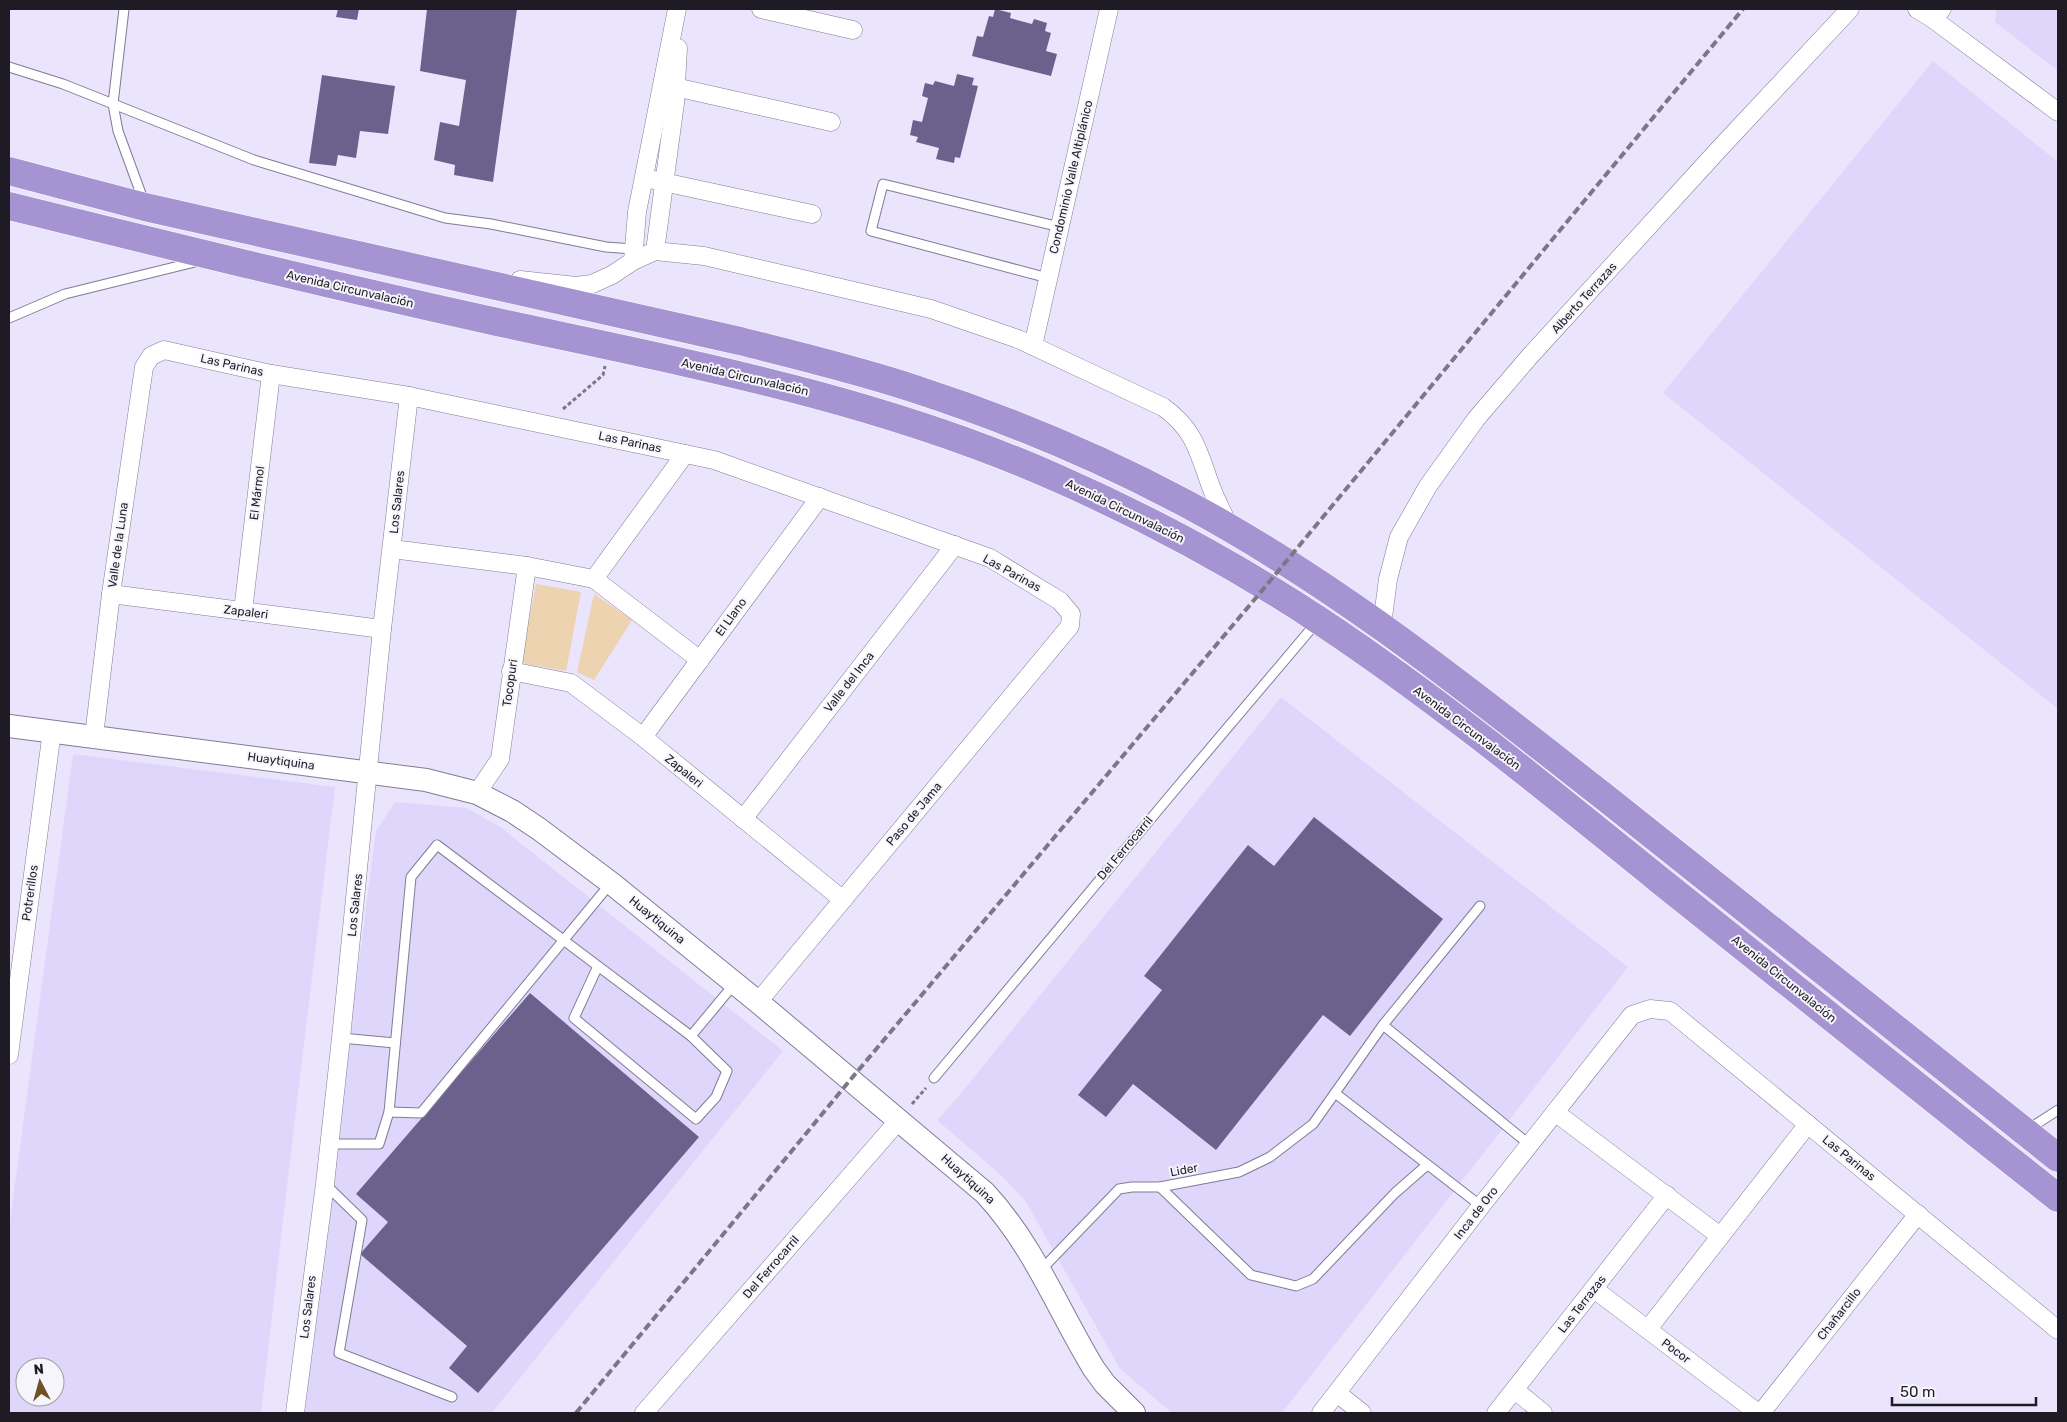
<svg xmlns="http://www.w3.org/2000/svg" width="2067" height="1422" viewBox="0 0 2067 1422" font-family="Rubik,sans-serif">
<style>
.built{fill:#dfd7fb;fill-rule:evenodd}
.green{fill:#eed3b0}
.building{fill:#6c618c}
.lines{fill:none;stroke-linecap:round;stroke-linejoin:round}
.service-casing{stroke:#817b95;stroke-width:11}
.minor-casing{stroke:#817b95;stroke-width:19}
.tertiary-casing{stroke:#817b95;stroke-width:24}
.trunk-casing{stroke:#fff;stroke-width:29}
.path{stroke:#7b7787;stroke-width:3;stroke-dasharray:4 2.5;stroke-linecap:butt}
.service{stroke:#fff;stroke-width:9}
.minor{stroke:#fff;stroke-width:18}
.tertiary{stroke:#fff;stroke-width:22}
.trunk{stroke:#a694d2;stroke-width:28}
.rail{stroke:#7b7787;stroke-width:4;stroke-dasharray:8 4;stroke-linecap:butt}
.labels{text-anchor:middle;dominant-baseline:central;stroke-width:4;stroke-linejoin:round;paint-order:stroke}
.street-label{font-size:12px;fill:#1e1b25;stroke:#f6f5fb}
</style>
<rect width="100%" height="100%" fill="#eae5fc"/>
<g class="built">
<path d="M1996 9H2058V71L1995 22Z"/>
<path d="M1933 61 2058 162V709L1663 393Z"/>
<path d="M1281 697 1628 967 1282 1413H1172L1120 1369 1026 1202 1005 1179 937 1120 958 1097Z"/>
<path d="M73 754 335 787 289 1169 261 1413H9V1228ZM25 1367H55V1397H25Z"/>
<path d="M395 802 466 808 499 826 783 1051 492 1413H300L376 831Z"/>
</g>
<g class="green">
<path d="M536 584 581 592 566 671 521 663Z"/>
<path d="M594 594 632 620 594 680 577 672Z"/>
</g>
<g class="building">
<path d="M338 9H359L357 20 336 17Z"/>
<path d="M427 9H517L493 182 454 175 455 165 434 160 440 122 459 126 466 80 420 71Z"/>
<path d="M995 9 1011 13 1010 18 1032 24 1034 19 1047 23 1045 31 1051 33 1046 51 1057 54 1051 76 972 56 977 36 983 37 989 16 993 17Z"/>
<path d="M957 74 974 78 972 85 978 86 960 158 955 157 954 163 936 159 939 148 916 142 918 137 910 135 913 120 922 122 928 98 922 96 925 83 933 85 935 81 954 86Z"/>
<path d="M322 75 395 86 388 134 360 131 356 158 338 155 336 166 309 163Z"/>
<path d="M1314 817 1443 919 1350 1036 1323 1015 1216 1150 1133 1084 1106 1117 1078 1095 1162 990 1144 976 1248 845 1274 866Z"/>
<path d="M530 993 699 1137 478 1393 449 1368 467 1346 360 1254 388 1222 356 1194Z"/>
</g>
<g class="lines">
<g class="service-casing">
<g id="service">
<path d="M124 9 113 104 118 131 144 202"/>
<path d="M9 67 63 84 254 160 445 218 491 224 606 247 633 249"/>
<path d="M1048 278 871 231 883 184 1060 227"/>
<path d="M9 318 65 294 199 261"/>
<path d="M1383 1025 1530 1145"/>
<path d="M691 1036 735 983"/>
<path d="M341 1038 395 1043"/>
<path d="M934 1078 1174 791 1316 623"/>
<path d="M1335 1093 1481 1206"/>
<path d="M389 1112 421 1113 610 884"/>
<path d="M2027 1130 2058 1110"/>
<path d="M329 1144H379L389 1112 411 877 437 845 691 1036 727 1071 716 1097 696 1119 574 1018 598 966"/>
<path d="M326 1185 362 1220 339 1353 452 1397"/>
<path d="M1160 1187 1251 1275 1296 1286 1313 1279 1395 1193 1427 1165"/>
<path d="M1041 1270 1119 1189 1132 1187H1160L1239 1172 1270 1157 1313 1124 1383 1025 1480 906"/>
</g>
</g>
<g class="minor-casing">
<g id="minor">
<path d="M761 9 853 30"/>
<path d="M1917 9 1933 19 1942 9"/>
<path d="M1933 19 2058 112"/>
<path d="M666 85 831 122"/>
<path d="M654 180 812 214"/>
<path d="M655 251 675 103 678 48"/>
<path d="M633 261 637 212 677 9"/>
<path d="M520 280 576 286 592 284 612 275 633 261 655 251 704 256 931 309 1018 339 1163 407C1197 431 1199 456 1213 492 1218 504 1224 515 1229 527"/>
<path d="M1033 346 1109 9"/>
<path d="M392 549 527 566 594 579 700 660"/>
<path d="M594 579 685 454"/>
<path d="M111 594 382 629"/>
<path d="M243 611 271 374"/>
<path d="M1382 625 1388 579 1399 537 1428 486 1476 419 1530 356 1720 148 1850 9"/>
<path d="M511 671 571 683 643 737 843 900"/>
<path d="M94 736 111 594 144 367 151 356 164 350 271 374 409 396 714 460 990 558 1060 601 1071 614 1070 626 758 1002"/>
<path d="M643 737 820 497"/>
<path d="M477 793 500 759 527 566"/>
<path d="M743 819 955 545"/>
<path d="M9 1055 52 731"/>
<path d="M1556 1113 1720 1236"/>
<path d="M1594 1289 1758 1413"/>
<path d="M1648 1329 1808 1124"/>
<path d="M1515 1390 1543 1413"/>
<path d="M1337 1393 1362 1413"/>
<path d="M295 1413 325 1184 341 1038 382 629 409 396"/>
<path d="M644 1413 899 1120"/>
<path d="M1321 1413 1481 1206 1632 1015 1650 1009 1670 1011 2058 1330"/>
<path d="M1496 1413 1667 1195"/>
<path d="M1761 1413 1918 1214"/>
</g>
</g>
<g class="tertiary-casing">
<path id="tertiary" d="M9 726 426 780 477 793 512 811 539 829 611 883 758 1002 985 1193C1034 1246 1057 1308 1094 1369L1105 1384 1134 1413"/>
</g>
<g class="trunk-casing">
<g id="trunk">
<path d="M9 171 145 207 740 341C799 356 858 370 915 389 1007 419 1098 457 1183 502 1335 583 1468 690 1602 795 1755 916 1906 1037 2058 1158"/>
<path d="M9 206C171 246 333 286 497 322 687 363 879 399 1057 478 1150 519 1239 567 1323 623 1440 701 1548 790 1657 878 1791 985 1924 1092 2058 1198"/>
</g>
</g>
<g class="path">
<path d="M563 409 603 375 605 366"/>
<path d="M912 1104 926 1088"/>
</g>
<use href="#service" class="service"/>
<use href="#minor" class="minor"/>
<use href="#tertiary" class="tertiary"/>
<use href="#trunk" class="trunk"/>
<path class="rail" d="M576 1413 851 1079 1265 587 1743 9"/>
</g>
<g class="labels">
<g class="street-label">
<text transform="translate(1071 177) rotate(-77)">Condominio Valle Altiplánico</text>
<text transform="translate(350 289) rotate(13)">Avenida Circunvalación</text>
<text transform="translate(1584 298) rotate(-48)">Alberto Terrazas</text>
<text transform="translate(232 365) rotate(13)">Las Parinas</text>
<text transform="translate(745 377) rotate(13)">Avenida Circunvalación</text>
<text transform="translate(630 442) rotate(12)">Las Parinas</text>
<text transform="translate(257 493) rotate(-83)">El Mármol</text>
<text transform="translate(397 502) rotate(-84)">Los Salares</text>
<text transform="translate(1125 511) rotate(26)">Avenida Circunvalación</text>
<text transform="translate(118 545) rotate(-82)">Valle de la Luna</text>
<text transform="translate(1012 573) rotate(29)">Las Parinas</text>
<text transform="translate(246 612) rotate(7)">Zapaleri</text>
<text transform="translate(731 617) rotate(-54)">El Llano</text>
<text transform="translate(849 682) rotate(-52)">Valle del Inca</text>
<text transform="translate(510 683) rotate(-82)">Tocopuri</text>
<text transform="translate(1467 728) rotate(37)">Avenida Circunvalación</text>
<text transform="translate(281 761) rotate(8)">Huaytiquina</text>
<text transform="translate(684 771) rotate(39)">Zapaleri</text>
<text transform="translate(914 814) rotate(-50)">Paso de Jama</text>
<text transform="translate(1125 848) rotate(-50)">Del Ferrocarril</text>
<text transform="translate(30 893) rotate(-82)">Potrerillos</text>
<text transform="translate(355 905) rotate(-84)">Los Salares</text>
<text transform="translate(657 920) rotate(39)">Huaytiquina</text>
<text transform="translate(1784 979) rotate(39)">Avenida Circunvalación</text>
<text transform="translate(1849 1158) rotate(39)">Las Parinas</text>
<text transform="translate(1184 1170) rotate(-11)">Lider</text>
<text transform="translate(968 1179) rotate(42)">Huaytiquina</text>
<text transform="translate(1476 1213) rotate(-52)">Inca de Oro</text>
<text transform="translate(771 1267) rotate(-49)">Del Ferrocarril</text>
<text transform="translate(1582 1304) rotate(-52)">Las Terrazas</text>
<text transform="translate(308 1307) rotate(-83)">Los Salares</text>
<text transform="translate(1839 1314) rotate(-52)">Chañarcillo</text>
<text transform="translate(1676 1351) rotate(37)">Pocor</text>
</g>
</g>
<rect width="2067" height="1422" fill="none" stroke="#1e1b25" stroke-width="20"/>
<g transform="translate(40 1382) rotate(354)"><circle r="24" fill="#f6f5fb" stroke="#a09ea5"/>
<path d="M0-4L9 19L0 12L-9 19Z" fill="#6f5125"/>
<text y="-8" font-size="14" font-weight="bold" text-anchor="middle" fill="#1e1b25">N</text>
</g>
<path d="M1892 1397v8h144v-8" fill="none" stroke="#1e1b25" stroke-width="2.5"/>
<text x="1900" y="1397" font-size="15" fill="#1e1b25" stroke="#f6f5fb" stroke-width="4" paint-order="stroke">50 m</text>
</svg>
